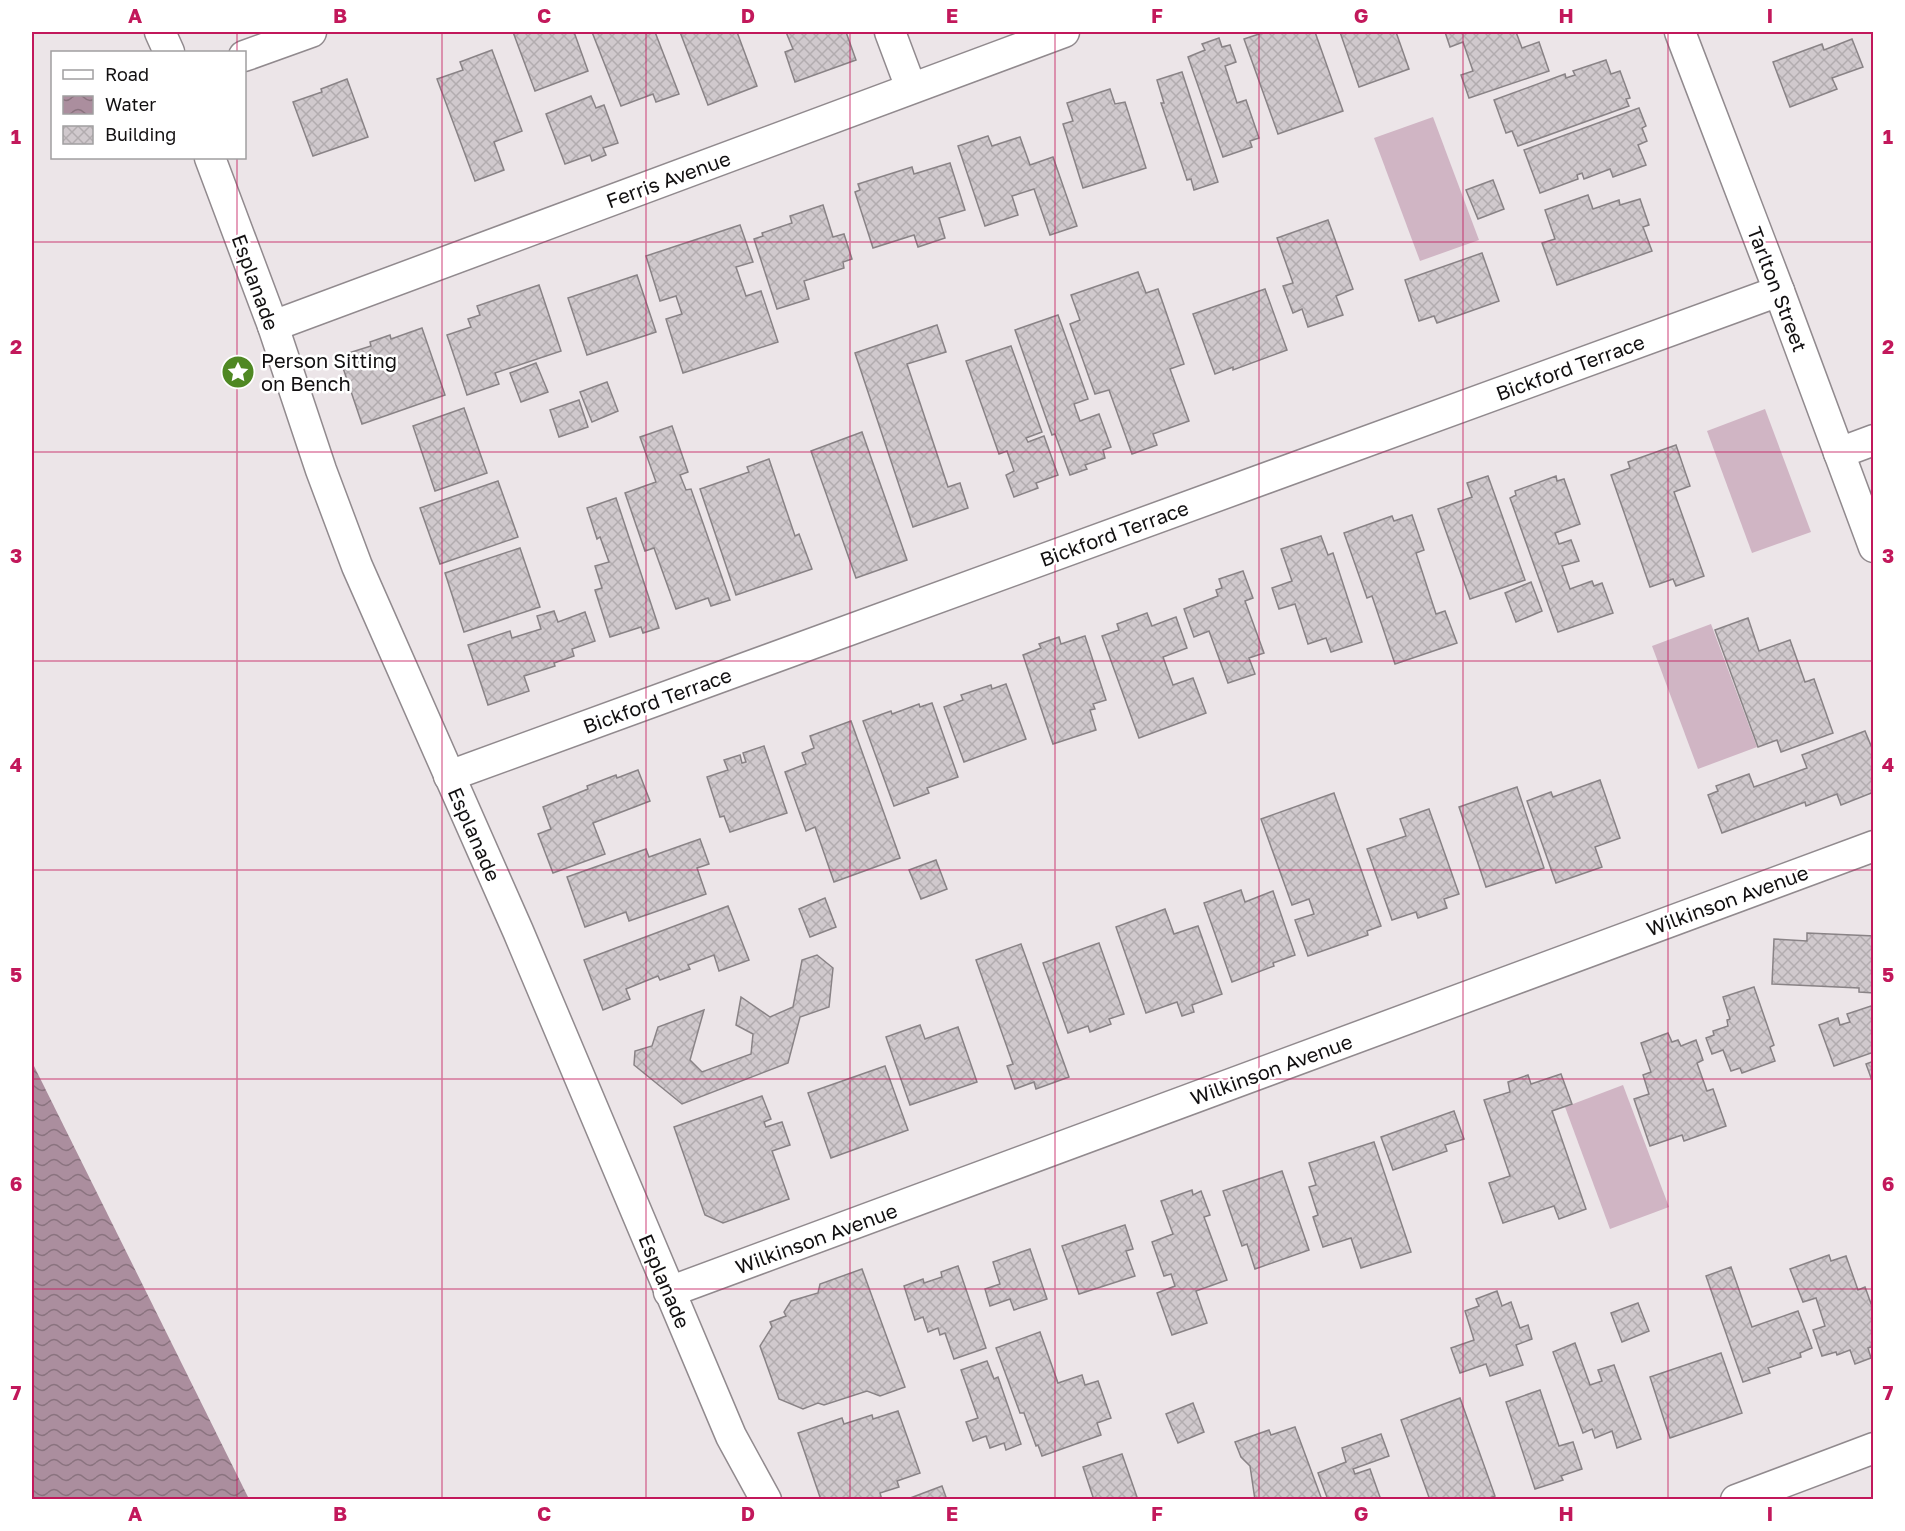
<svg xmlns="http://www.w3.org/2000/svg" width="1905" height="1531" viewBox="0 0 1905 1531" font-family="'Golos Text',sans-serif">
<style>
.garden{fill:#d0b5c4}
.water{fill:url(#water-waves)}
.building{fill:url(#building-cross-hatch);stroke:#898386;stroke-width:1.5}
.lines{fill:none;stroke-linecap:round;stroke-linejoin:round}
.minor-casing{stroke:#918a8e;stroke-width:33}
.minor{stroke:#fff;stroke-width:30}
.grid{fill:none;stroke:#c2185b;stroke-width:1.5;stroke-opacity:0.55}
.labels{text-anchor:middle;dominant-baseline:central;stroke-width:5;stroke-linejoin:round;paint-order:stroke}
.street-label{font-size:20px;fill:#121011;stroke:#fff}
.poi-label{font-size:20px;fill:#121011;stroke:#fff;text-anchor:start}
.neatline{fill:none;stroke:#c2185b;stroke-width:2}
.grid-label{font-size:20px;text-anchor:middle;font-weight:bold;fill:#c2185b}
</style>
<defs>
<pattern id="water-waves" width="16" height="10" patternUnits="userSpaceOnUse" patternTransform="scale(1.5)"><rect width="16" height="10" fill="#ab8e9e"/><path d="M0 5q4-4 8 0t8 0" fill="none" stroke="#8a737f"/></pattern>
<pattern id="building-cross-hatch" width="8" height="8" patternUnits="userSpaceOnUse" patternTransform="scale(1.5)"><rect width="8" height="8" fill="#d0c9cd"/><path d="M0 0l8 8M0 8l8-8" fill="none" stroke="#b2acaf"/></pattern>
</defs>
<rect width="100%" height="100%" fill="#ece5e8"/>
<g class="garden">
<path d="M1433 117 1479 240 1420 261 1374 138Z"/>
<path d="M1765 409 1811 532 1752 553 1707 431Z"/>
<path d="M1711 624 1757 747 1698 769 1652 646Z"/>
<path d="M1623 1085 1669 1207 1610 1229 1565 1107Z"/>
</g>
<path class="water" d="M32 1062 249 1499H32Z"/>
<g class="building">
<path d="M513 32H574L588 71 535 91Z"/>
<path d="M592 32H655L679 94 656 102 653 94 621 106Z"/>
<path d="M680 32H737L757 86 708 105Z"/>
<path d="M786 32H846L856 60 795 82 785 52 793 49Z"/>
<path d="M1265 32H1315L1343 111 1278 134 1244 39Z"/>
<path d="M1340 32H1396L1409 69 1359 87Z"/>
<path d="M1445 32H1516L1522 48 1539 42 1549 71 1469 98 1461 75 1473 71 1463 42 1450 47Z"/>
<path d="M1219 38 1222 47 1230 45 1236 62 1225 66 1237 103 1246 100 1259 138 1250 141 1252 147 1223 157 1188 57 1205 50 1202 44Z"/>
<path d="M1852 39 1863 67 1832 78 1837 89 1790 107 1773 62 1822 44 1824 50Z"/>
<path d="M492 50 522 131 494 142 504 170 475 181 437 79 463 70 460 62Z"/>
<path d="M1606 60 1611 74 1620 71 1630 98 1626 99 1629 106 1518 146 1512 131 1506 133 1494 100 1565 74 1566 78 1575 75 1573 71Z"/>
<path d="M1182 72 1218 182 1194 190 1191 179 1187 180 1161 103H1164L1157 80Z"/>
<path d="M347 79 368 137 313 156 293 102 322 92 321 89Z"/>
<path d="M1110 89 1115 104 1125 102 1146 168 1083 188 1063 124 1073 121 1067 103Z"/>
<path d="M591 96 596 108 604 105 618 143 603 148 606 155 592 161 590 155 565 164 546 114Z"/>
<path d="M1639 108 1646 126 1642 128 1647 141 1638 145 1646 165 1613 177 1610 169 1584 179 1582 173 1577 175 1578 179 1540 193 1524 150Z"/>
<path d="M988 136 992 146 1020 137 1030 165 1053 157 1077 226 1050 235 1034 189 1012 196 1018 215 985 226 958 146Z"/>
<path d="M950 163 965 210 939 218 945 238 918 247 914 235 873 248 855 192 860 190 858 184 912 167 914 174Z"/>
<path d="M1493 180 1504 209 1478 219 1466 190Z"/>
<path d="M1588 195 1593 209 1619 200 1620 205 1640 199 1649 225 1643 227 1652 251 1557 285 1542 243 1555 239 1545 210Z"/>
<path d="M823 205 833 237 844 234 852 259 843 262 844 268 804 281 809 299 777 309 754 239 763 236 762 233 792 223 790 216Z"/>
<path d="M1328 220 1353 289 1336 296 1343 315 1308 327 1302 309 1293 313 1283 286 1293 283 1277 238Z"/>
<path d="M740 225 753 262 736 267 746 296 761 291 778 342 683 373 666 319 682 314 676 296 660 301 646 256Z"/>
<path d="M1482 253 1499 301 1437 323 1434 316 1419 321 1405 280Z"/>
<path d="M1138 272 1146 293 1158 289 1184 364 1170 369 1189 421 1153 434 1157 445 1132 454 1109 390 1095 394 1070 324 1080 320 1071 295Z"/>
<path d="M637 275 656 332 587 355 568 298Z"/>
<path d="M539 285 561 351 495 373 499 384 467 395 447 335 471 327 468 319 480 315 477 306Z"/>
<path d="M1265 289 1287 350 1233 370V367L1215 374 1193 314Z"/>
<path d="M1058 315 1088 399 1074 404 1080 421 1099 414 1111 447 1103 450 1105 458 1085 465 1087 469 1070 475 1055 434 1052 435 1015 330Z"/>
<path d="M937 325 946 352 907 364 948 487 960 483 968 508 913 527 855 353Z"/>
<path d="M422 328 445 395 362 424 339 356 371 346 370 342 390 335 391 339Z"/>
<path d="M1011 346 1042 432 1026 438 1028 442 1044 436 1058 475 1036 483 1038 488 1014 497 1006 475 1014 471 1007 451 999 454 966 361Z"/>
<path d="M536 363 548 392 521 402 510 373Z"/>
<path d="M607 382 618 411 592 422 580 392Z"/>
<path d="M579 400 588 427 559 437 550 410Z"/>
<path d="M464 408 487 473 435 491 413 426Z"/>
<path d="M672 426 688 472 680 475 686 490 691 489 730 600 711 606 708 598 676 609 654 548 645 551 625 493 656 482 640 437Z"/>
<path d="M862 432 907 560 856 578 811 451Z"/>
<path d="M1676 445 1690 486 1674 492 1704 576 1676 586 1673 579 1650 587 1611 475 1630 468 1628 462Z"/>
<path d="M769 459 795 536 799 534 812 569 736 595 700 489 749 472 747 467Z"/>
<path d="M1488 476 1525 580 1470 599 1438 509 1472 497 1467 483Z"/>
<path d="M1556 476 1557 481 1564 479 1580 524 1555 533 1559 544 1571 540 1579 561 1562 566 1570 589 1592 581 1594 586 1602 583 1613 613 1558 632 1510 498 1516 495 1515 491Z"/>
<path d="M498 481 518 537 440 564 420 508Z"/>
<path d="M616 498 659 628 643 633 641 627 610 637 595 590 602 588 595 566 609 562 600 537 597 539 587 508Z"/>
<path d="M1412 515 1424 550 1416 553 1436 614 1445 611 1457 643 1395 664 1372 596 1367 598 1344 533 1392 516 1394 521Z"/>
<path d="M1321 536 1328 555 1333 553 1362 642 1331 652 1326 638 1308 644 1295 604 1279 609 1272 588 1292 581 1281 549Z"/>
<path d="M520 548 540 607 464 632 445 573Z"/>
<path d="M1243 571 1253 598 1245 601 1264 653 1249 658 1255 674 1228 683 1209 631 1194 637 1184 609 1218 596 1216 590 1222 588 1219 579Z"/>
<path d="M1531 582 1542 611 1516 622 1505 593Z"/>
<path d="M554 611 558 622 585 612 595 641 572 649 574 656 554 663 555 666 524 676 529 691 488 705 468 645 510 631 512 638 541 629 537 616Z"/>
<path d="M1147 613 1152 626 1176 617 1187 648 1163 657 1173 685 1193 678 1206 713 1139 738 1102 636 1119 630 1117 624Z"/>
<path d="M1748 618 1759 651 1790 640 1805 682 1814 679 1833 733 1781 752 1777 740 1758 747 1715 630Z"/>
<path d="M1085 636 1106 700 1093 704 1095 709 1090 710 1096 730 1053 744 1023 655 1041 648 1039 644 1059 637 1061 644Z"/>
<path d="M1006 684 1026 739 964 762 944 707 963 700 961 695 991 685 992 689Z"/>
<path d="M932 703 958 777 927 788 929 793 894 806 863 721 891 711 892 714 919 704 920 707Z"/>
<path d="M851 721 900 858 834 882 815 827 806 831 785 772 806 764 802 753 814 748 810 736Z"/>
<path d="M1865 731 1874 753V792L1841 805 1837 794 1806 806 1805 802 1722 833 1708 795 1718 791 1716 786 1749 774 1754 787 1807 768 1802 755Z"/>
<path d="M764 746 787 813 730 832 724 816 720 817 707 777 728 770 724 760 740 755 742 763 746 762 743 753Z"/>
<path d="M638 770 650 801 593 823 605 854 553 873 538 834 551 829 543 807 588 789 587 786 616 775 617 778Z"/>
<path d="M1600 780 1620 838 1595 847 1602 867 1556 883 1527 801 1551 792 1553 797Z"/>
<path d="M1517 787 1544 868 1486 887 1459 807Z"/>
<path d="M1334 793 1381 926 1367 931 1368 935 1308 956 1295 920 1314 914 1309 899 1292 905 1261 819Z"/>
<path d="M1429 809 1459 894 1444 899 1447 908 1418 918 1416 912 1392 920 1367 849 1406 836 1400 819Z"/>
<path d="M700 839 709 864 697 868 706 894 629 921 626 912 585 927 567 877 646 849 649 857Z"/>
<path d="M936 860 947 889 921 899 909 870Z"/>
<path d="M1241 890 1245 902 1273 891 1295 955 1273 963 1274 966 1232 982 1204 903Z"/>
<path d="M825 898 836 927 810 937 799 909Z"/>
<path d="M728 906 749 960 719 971 714 955 688 965 690 969 660 980 658 976 626 989 630 999 603 1010 584 960Z"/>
<path d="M1165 909 1174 934 1198 926 1222 994 1192 1005 1194 1012 1182 1016 1177 1002 1146 1013 1116 927Z"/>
<path d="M1807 933 1874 936V993L1859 992V988L1772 984 1774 939 1807 941Z"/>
<path d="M1099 943 1124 1014 1109 1019 1111 1024 1090 1032 1088 1026 1068 1033 1043 963Z"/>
<path d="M1021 944 1069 1077 1036 1089 1034 1082 1015 1089 1007 1066 1013 1064 976 960Z"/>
<path d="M817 955 833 968 829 1007 800 1017 788 1063 682 1104 634 1065 635 1051 652 1046 658 1027 704 1010 690 1060 702 1072 751 1054 753 1034 736 1025 741 997 770 1017 793 1007 802 960Z"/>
<path d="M1754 987 1774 1045 1770 1047 1775 1061 1742 1073 1740 1068 1731 1071 1723 1050 1712 1054 1706 1038 1714 1035 1713 1031 1728 1026 1727 1020 1730 1019 1723 997Z"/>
<path d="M1874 1005V1052L1834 1066 1819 1025 1838 1018 1840 1025 1850 1022 1847 1014Z"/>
<path d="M920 1025 925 1039 958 1027 977 1082 910 1105 886 1037Z"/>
<path d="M1668 1033 1672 1042 1678 1040 1681 1046 1696 1040 1703 1060 1697 1063 1707 1091 1713 1089 1726 1126 1684 1141 1682 1135 1650 1146 1634 1099 1649 1094 1643 1075 1651 1072 1641 1043Z"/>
<path d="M1874 1061V1086L1866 1064Z"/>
<path d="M885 1066 908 1130 831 1158 808 1093Z"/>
<path d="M1561 1074 1572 1104 1552 1111 1586 1209 1559 1219 1554 1206 1503 1223 1489 1183 1510 1176 1484 1100 1510 1092 1508 1082 1528 1075 1531 1084Z"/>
<path d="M762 1096 771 1119 764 1122 766 1127 782 1122 790 1145 772 1151 789 1199 723 1223 705 1215 674 1127Z"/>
<path d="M1454 1111 1464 1139 1445 1145 1447 1151 1393 1170 1381 1137Z"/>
<path d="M1374 1142 1411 1252 1361 1268 1351 1238 1323 1247 1313 1217 1318 1215 1309 1187 1316 1185 1309 1163Z"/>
<path d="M1282 1171 1309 1250 1255 1269 1247 1244 1242 1246 1223 1191Z"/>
<path d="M1192 1190 1193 1195 1201 1191 1210 1215 1204 1217 1227 1280 1196 1291 1207 1323 1172 1335 1157 1293 1175 1286 1171 1274 1164 1276 1152 1242 1173 1234 1161 1201Z"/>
<path d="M1125 1225 1133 1249 1126 1251 1135 1276 1079 1294 1062 1246Z"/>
<path d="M1030 1249 1047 1299 1014 1310 1010 1299 990 1306 985 1289 1000 1284 993 1262Z"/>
<path d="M1829 1255 1831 1261 1846 1256 1858 1290 1865 1287 1874 1312V1346L1868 1348 1871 1358 1855 1364 1850 1350 1837 1355 1836 1352 1822 1356 1813 1330 1825 1326 1816 1298 1803 1302 1790 1269Z"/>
<path d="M958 1266 986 1348 954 1359 945 1333 940 1335 938 1328 928 1332 923 1317 915 1320 904 1286 923 1279 924 1283 942 1277 941 1272Z"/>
<path d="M1731 1267 1752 1327 1798 1311 1812 1348 1800 1353 1801 1357 1768 1368 1770 1373 1743 1382 1706 1276Z"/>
<path d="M862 1269 905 1387 880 1396 867 1391 824 1405 818 1403 803 1409 779 1399 760 1346 772 1327 770 1322 786 1316 784 1312 791 1301 818 1293 820 1284Z"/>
<path d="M1497 1291 1502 1306 1511 1302 1520 1328 1528 1325 1532 1339 1516 1345 1523 1365 1490 1376 1486 1364 1460 1373 1451 1348 1474 1340 1465 1311 1479 1306 1476 1299Z"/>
<path d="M1638 1303 1649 1331 1622 1342 1611 1313Z"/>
<path d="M1040 1332 1058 1383 1082 1375 1085 1385 1098 1381 1111 1418 1097 1423 1101 1435 1042 1456 1038 1445 1036 1446 1024 1413H1020L996 1348Z"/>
<path d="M1575 1343 1590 1385 1602 1381 1598 1370 1614 1365 1641 1439 1617 1448 1612 1431 1595 1438 1592 1429 1583 1433 1553 1352Z"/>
<path d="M1721 1353 1742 1413 1670 1438 1650 1377Z"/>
<path d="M987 1361 994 1379 998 1377 1021 1444 1006 1450 1004 1443 990 1448 986 1436 973 1441 966 1422 978 1418 961 1370Z"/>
<path d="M1540 1390 1559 1446 1573 1442 1582 1469 1561 1476 1563 1480 1535 1489 1506 1402Z"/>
<path d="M1460 1398 1495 1496 1485 1500H1430L1401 1420Z"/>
<path d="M1193 1403 1204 1432 1178 1443 1166 1414Z"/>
<path d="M898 1411 920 1473 897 1481 899 1487 880 1493 882 1500H821L798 1433 842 1418 844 1424 872 1415 873 1419Z"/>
<path d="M1295 1427 1322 1500H1255L1250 1466 1241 1457 1235 1442 1269 1430 1271 1435Z"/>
<path d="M1381 1434 1389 1456 1353 1469 1355 1474 1370 1469 1381 1500H1328L1318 1473 1346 1462 1342 1448Z"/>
<path d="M1122 1454 1138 1500H1094L1083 1467Z"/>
<path d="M942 1486 947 1500H905Z"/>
</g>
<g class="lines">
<g class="minor-casing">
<g id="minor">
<path d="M160 32 169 52"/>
<path d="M890 32 911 88"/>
<path d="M1680 32 1779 291 1874 547"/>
<path d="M244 56 311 32"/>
<path d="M210 158 273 326 321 470 357 566 518 931 731 1436 766 1500"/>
<path d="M273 326 1064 32"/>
<path d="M1839 453 1874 440"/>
<path d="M449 776 1779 291"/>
<path d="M669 1292 1874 846"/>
<path d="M1736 1500 1874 1448"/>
</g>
</g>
<use href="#minor" class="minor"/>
</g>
<path class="grid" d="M237 32V52M442 32V1500M646 32V1500M850 32V1500M1055 32V1500M1259 32V1500M1463 32V1500M1668 32V1500M237 158V1500M32 242H1874M32 452H1874M32 661H1874M32 870H1874M32 1079H1874M32 1289H1874"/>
<defs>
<g id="sight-disc" transform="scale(1.725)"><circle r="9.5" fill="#4f8823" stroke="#fff"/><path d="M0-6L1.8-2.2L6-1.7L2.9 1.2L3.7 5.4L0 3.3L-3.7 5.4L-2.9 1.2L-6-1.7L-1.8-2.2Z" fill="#fff"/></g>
</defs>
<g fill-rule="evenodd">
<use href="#sight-disc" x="238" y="372"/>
</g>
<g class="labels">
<g class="street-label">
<text transform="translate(668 179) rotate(-20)">Ferris Avenue</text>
<text transform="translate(256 282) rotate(70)">Esplanade</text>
<text transform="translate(1778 289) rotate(69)">Tarlton Street</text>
<text transform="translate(1570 367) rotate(-20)">Bickford Terrace</text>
<text transform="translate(1114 533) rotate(-20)">Bickford Terrace</text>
<text transform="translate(657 700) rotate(-20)">Bickford Terrace</text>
<text transform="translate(475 834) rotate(66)">Esplanade</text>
<text transform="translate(1727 900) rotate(-20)">Wilkinson Avenue</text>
<text transform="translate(1271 1069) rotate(-20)">Wilkinson Avenue</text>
<text transform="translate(816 1238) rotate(-20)">Wilkinson Avenue</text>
<text transform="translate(665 1281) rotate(67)">Esplanade</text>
</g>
<g class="poi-label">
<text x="261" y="360">Person Sitting<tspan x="261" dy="23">on Bench</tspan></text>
</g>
</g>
<rect width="1905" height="1531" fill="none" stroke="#ffffff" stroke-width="66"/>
<rect x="51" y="51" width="195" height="108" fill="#ffffff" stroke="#a09fa0" stroke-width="1.5"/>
<rect x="63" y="70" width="30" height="9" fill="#ffffff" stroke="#a09fa0" stroke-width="1.5"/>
<text x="105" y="81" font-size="18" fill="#121011">Road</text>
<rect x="63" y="96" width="30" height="18" fill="url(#water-waves)" stroke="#a09fa0" stroke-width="1.5"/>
<text x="105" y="111" font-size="18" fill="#121011">Water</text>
<rect x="63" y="126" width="30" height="18" fill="url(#building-cross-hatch)" stroke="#a09fa0" stroke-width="1.5"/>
<text x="105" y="141" font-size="18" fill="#121011">Building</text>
<rect x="33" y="33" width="1839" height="1465" class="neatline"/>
<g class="grid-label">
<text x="135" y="23">A</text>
<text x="340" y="23">B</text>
<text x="544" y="23">C</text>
<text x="748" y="23">D</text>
<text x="952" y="23">E</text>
<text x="1157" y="23">F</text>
<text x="1361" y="23">G</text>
<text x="1566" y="23">H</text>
<text x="1770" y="23">I</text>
<text x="16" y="144">1</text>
<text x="1888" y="144">1</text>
<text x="16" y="354">2</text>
<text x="1888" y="354">2</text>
<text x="16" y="563">3</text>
<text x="1888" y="563">3</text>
<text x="16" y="772">4</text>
<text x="1888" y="772">4</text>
<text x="16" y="982">5</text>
<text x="1888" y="982">5</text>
<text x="16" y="1191">6</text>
<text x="1888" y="1191">6</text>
<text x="16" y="1400">7</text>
<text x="1888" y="1400">7</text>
<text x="135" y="1521">A</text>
<text x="340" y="1521">B</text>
<text x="544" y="1521">C</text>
<text x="748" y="1521">D</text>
<text x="952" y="1521">E</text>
<text x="1157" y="1521">F</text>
<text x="1361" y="1521">G</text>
<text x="1566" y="1521">H</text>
<text x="1770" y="1521">I</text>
</g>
</svg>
